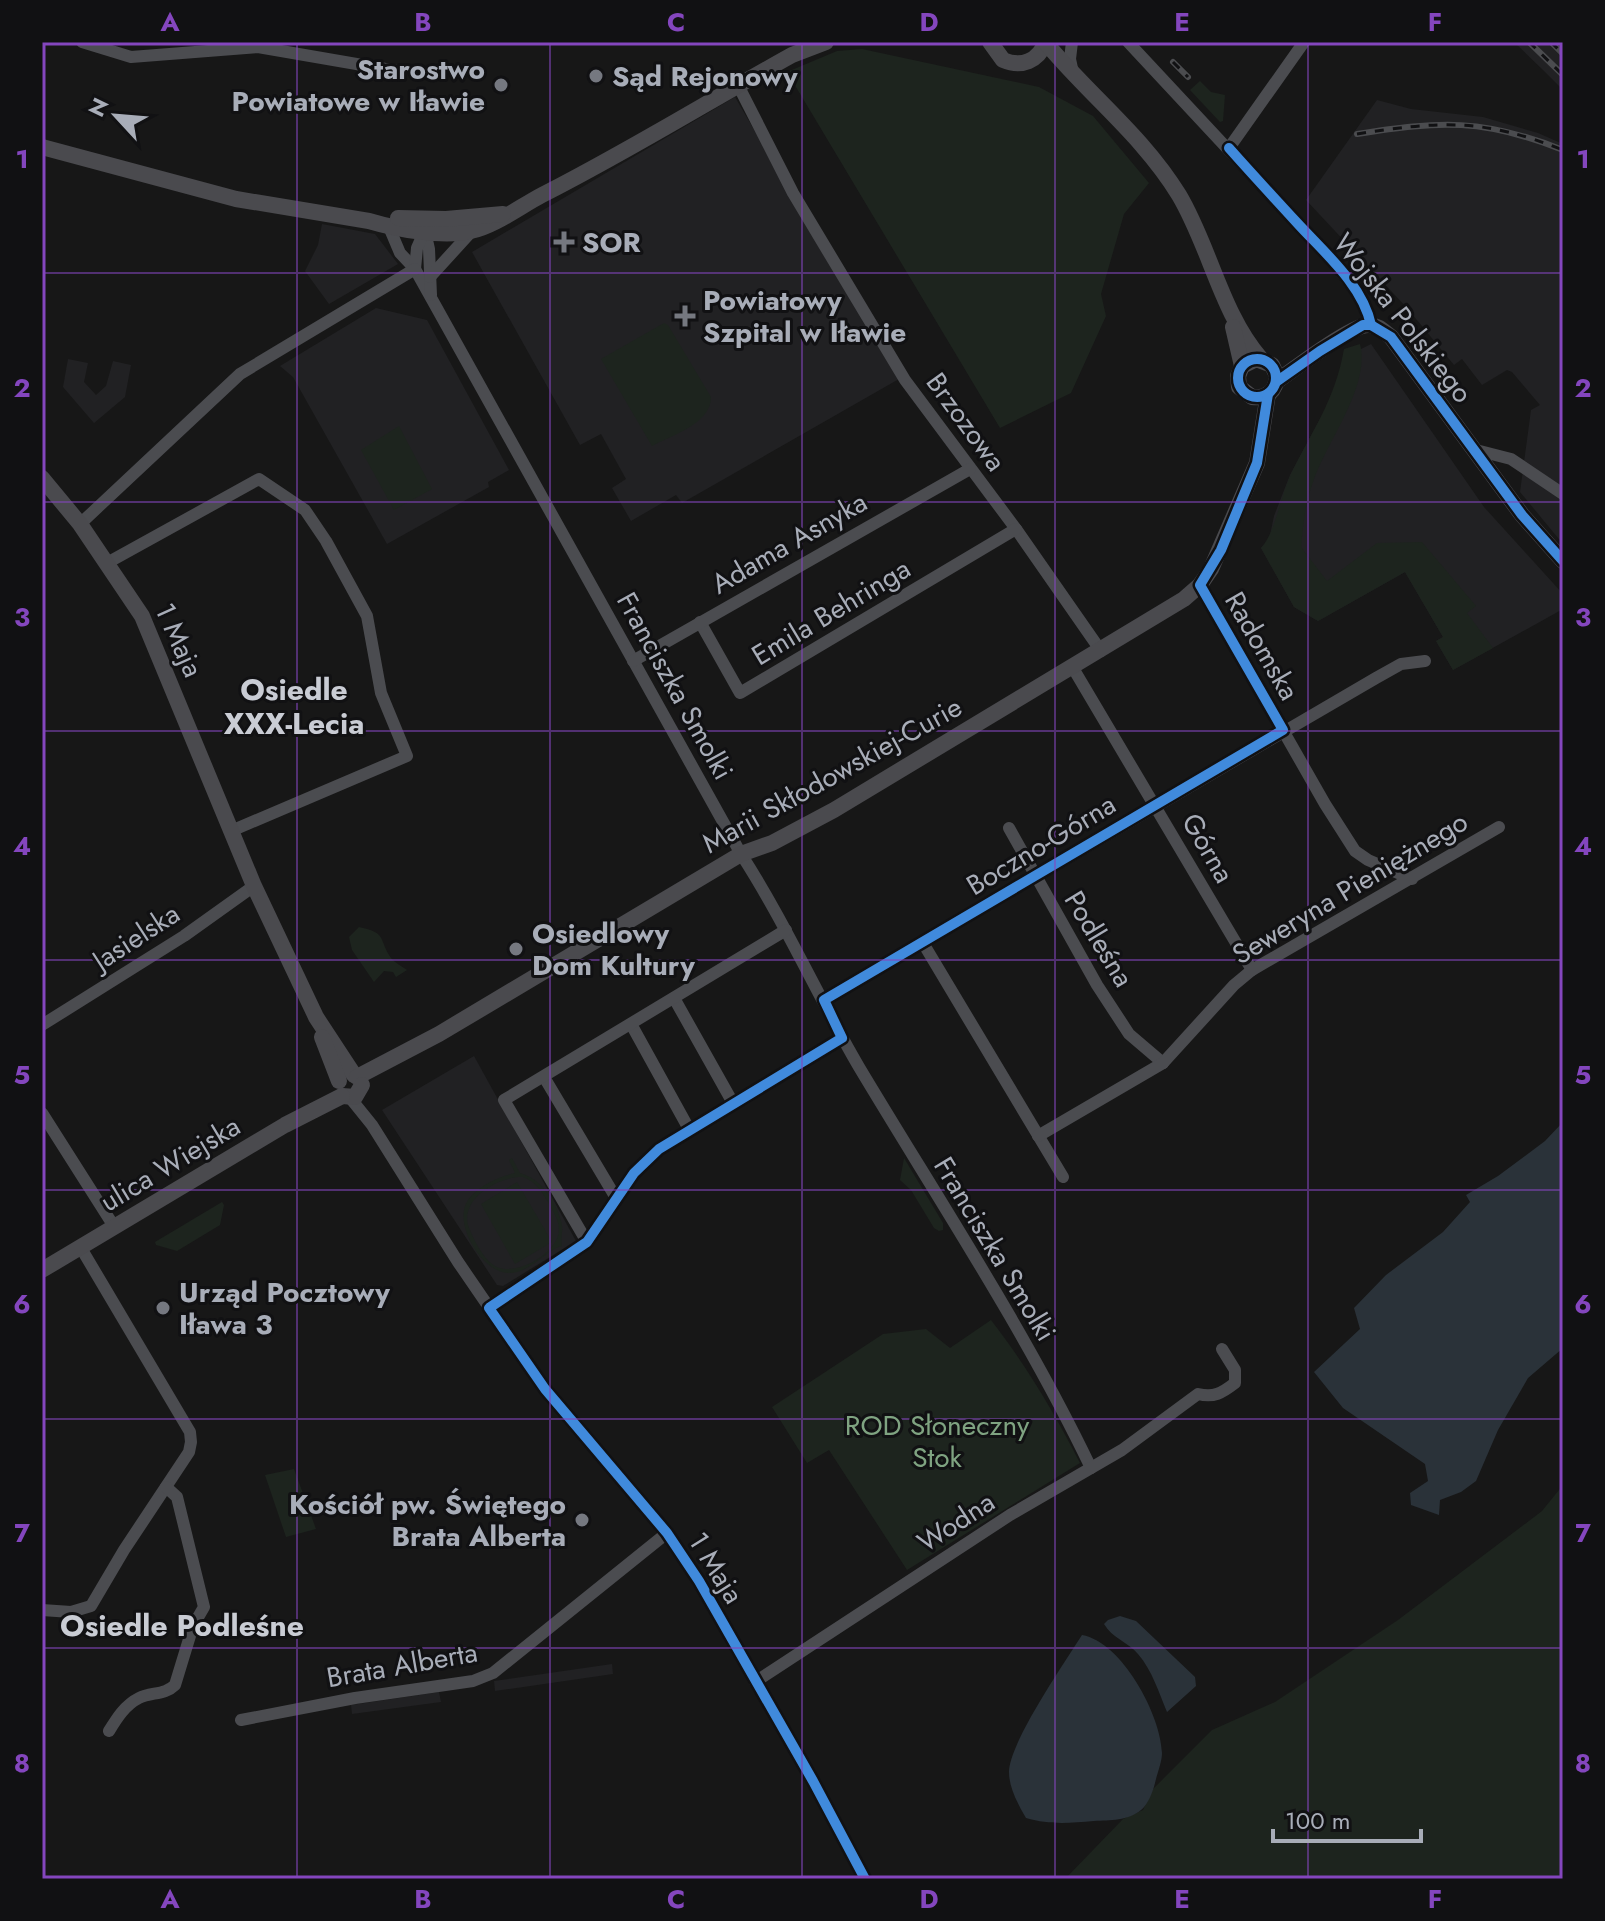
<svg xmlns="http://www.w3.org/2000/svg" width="1605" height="1921" viewBox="0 0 1605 1921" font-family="Jost,sans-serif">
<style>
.built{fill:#212123}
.green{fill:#1d241e;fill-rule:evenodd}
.water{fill:#2a3239}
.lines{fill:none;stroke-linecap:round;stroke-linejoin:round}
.street{stroke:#4b4c50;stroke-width:12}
.secondary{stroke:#4a4a4e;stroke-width:16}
.rail-casing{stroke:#4b4c4f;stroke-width:6}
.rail{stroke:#111113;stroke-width:3;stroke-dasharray:9;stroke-linecap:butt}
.cycleway-casing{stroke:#111113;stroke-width:15}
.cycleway{stroke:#408adc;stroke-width:10}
.grid{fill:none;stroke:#8446be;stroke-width:2;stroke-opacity:0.55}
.poi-dot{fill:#757880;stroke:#111113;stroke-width:3}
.labels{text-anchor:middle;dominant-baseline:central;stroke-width:6;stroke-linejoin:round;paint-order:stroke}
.poi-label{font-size:28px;font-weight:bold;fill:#a8adb8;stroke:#111113;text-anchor:start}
.street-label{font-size:28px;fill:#a8adb8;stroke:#111113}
.park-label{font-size:28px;fill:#7fa381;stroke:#111113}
.neighbourhood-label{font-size:30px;font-weight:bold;fill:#c9ccd4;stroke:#111113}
.neatline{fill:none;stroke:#8446be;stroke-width:3}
.grid-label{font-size:26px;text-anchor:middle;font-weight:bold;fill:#8446be}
</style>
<rect width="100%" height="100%" fill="#171717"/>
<g class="built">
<path d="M1514 42H1563V90L1543 70Z"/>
<path d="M735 97 899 379 682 503 676 495 631 521 612 488 626 479 601 434 580 445 472 252Z"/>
<path d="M1377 100 1411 109 1483 117 1538 133 1563 144V544L1520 492 1531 410 1540 405 1512 372 1507 370 1482 385 1462 359 1454 365 1407 308 1306 200Z"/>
<path d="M322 224 375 234 398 264 329 304 305 271 318 245Z"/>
<path d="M376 308 427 320 509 470 488 482 489 487 387 544 293 377 280 366Z"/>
<path d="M1371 344 1484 507 1563 594V609L1453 670 1436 641 1443 637 1405 572 1318 621 1294 607 1261 548 1269 540 1274 516 1290 475 1335 391 1343 358Z"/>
<path d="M68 359 88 363 84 382 96 395 106 386 113 361 131 365 125 397 94 423 63 387Z"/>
<path d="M474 1056 576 1241 503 1286 497 1285 382 1110Z"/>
<path d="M612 1664 613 1674 495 1691 494 1681Z"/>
<path d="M439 1692 441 1702 352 1714 351 1705Z"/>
</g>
<g class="green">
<path d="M862 49 1039 87 1093 116 1149 183 1124 214 1101 294 1106 316 1071 393 1000 428 787 72 837 51Z"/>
<path d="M1200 81 1211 92 1225 95 1223 121 1220 122 1190 90Z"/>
<path d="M664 323 668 325 711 397C711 424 672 435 652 446L601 359Z"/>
<path d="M1360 344C1371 387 1325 443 1312 485 1305 504 1303 526 1301 547L1327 581 1377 543 1422 542 1476 606 1467 613 1493 648 1453 670 1436 641 1443 637 1405 572 1318 621 1294 607 1261 548C1275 534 1281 494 1291 474 1313 429 1335 400 1344 349Z"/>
<path d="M399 426 432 489 394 510 361 450Z"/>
<path d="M359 927C388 933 378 939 391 958 394 962 403 967 407 970L396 977 393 972 384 971 374 982 352 950 349 937Z"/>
<path d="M512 1158 520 1173C540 1178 556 1201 561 1221 564 1230 560 1238 562 1246 548 1248 530 1274 508 1273 483 1272 457 1230 465 1206 471 1189 499 1176 515 1173L509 1160ZM523 1177C536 1182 541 1190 548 1202 553 1211 559 1220 559 1230 558 1253 518 1276 497 1267 484 1261 474 1240 469 1228 458 1199 499 1176 523 1177Z"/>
<path d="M904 1158 943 1223V1230L939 1231 934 1228 911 1190 900 1180Z"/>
<path d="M517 1182 552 1242 515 1264 481 1204Z"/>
<path d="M222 1202 224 1205 220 1225 177 1251 156 1245 155 1242Z"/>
<path d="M991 1320C1026 1365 1054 1412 1080 1463L907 1570 829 1450 807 1463 772 1407 883 1334 926 1329 950 1348Z"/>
<path d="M294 1469 316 1529 286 1537 265 1475Z"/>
<path d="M1563 1485V1879H1065L1123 1819 1143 1810 1153 1789 1212 1730 1275 1702 1398 1620 1542 1511Z"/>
</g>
<g class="water">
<path d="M1563 1122V1348L1528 1378 1498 1430 1476 1481 1461 1492 1440 1500 1439 1515 1411 1505 1410 1493 1428 1481 1425 1464 1343 1408 1314 1372 1360 1329 1354 1308 1386 1275 1443 1232 1470 1202 1466 1195 1498 1176 1545 1141Z"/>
<path d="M1120 1616 1136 1621 1195 1677 1196 1686 1167 1712C1159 1693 1152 1670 1138 1654 1128 1642 1112 1638 1104 1624L1108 1620Z"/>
<path d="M1082 1635C1122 1642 1161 1715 1162 1753 1162 1762 1157 1774 1155 1783 1153 1791 1148 1805 1141 1810 1128 1821 1110 1820 1094 1821 1069 1823 1050 1825 1026 1818 1018 1804 1009 1788 1009 1772 1009 1743 1065 1662 1082 1635Z"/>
</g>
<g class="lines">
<g class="street">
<path d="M82 42 131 57 258 47 397 71"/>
<path d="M1072 42 1070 59 1073 73"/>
<path d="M1128 42 1333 262C1349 282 1366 300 1371 325"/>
<path d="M738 85 793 193 905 380 1016 529 1101 651"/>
<path d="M1229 148 1304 42"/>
<path d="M389 227 400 253 415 269 741 854C785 922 818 997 859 1067 938 1199 1025 1330 1091 1468"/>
<path d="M425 231 429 249 431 295"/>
<path d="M415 269 417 248 425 230"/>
<path d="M430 277 471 232"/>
<path d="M1472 449 1511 459 1563 494"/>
<path d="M80 524 240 374 415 269"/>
<path d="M107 563 259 479 305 510 326 541 367 616 381 693 407 756 231 831"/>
<path d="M1200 585 1325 804 1355 851 1368 860 1412 879"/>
<path d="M700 622 740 693 1016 529"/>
<path d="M633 661 970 469"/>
<path d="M1073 668 1252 970"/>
<path d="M1009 828 1097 985 1129 1034 1163 1063"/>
<path d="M923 943 1063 1177"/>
<path d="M674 998 733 1103"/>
<path d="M824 1000 1376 678 1401 664 1425 661"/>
<path d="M631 1024 689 1129"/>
<path d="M42 1025 184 936 254 886"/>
<path d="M544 1077 616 1198"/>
<path d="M351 1099 372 1125 458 1262 545 1389 667 1533 699 1581 813 1781 865 1879"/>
<path d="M42 1113 115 1228"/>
<path d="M1038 1136 1163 1063 1234 985 1252 970 1499 827"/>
<path d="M587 1242 504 1100 786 930"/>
<path d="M489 1308 587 1242 634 1173 659 1149 842 1038"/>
<path d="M42 1610 71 1612 91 1606 124 1550 189 1452 191 1442 190 1432 81 1248"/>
<path d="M755 1682 1010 1515 1122 1450 1198 1394C1214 1398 1222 1393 1235 1383V1370L1222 1349"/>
<path d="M241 1720 355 1698 473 1681 493 1673 667 1533"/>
<path d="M109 1731C117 1718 125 1705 139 1698 151 1692 165 1695 175 1685L193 1626 204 1607 177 1497 166 1487"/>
</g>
<g class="secondary">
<path d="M990 42 1003 60C1022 68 1038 61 1046 42"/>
<path d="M1046 43C1089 95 1143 136 1179 195 1210 247 1221 313 1261 359"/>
<path d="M42 147 236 199 369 221C396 229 443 238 471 231 493 227 521 206 542 195 627 152 709 101 792 55L826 42"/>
<path d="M398 218 446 219 503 214"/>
<path d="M1233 327 1242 366 1238 376 1239 387 1252 397C1267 399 1276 391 1277 376L1272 365 1256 359 1242 366"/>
<path d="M1276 382C1291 371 1353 324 1369 325 1378 325 1384 332 1391 337L1522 515 1563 561"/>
<path d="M42 478 80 524 142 616 254 886 316 1017 354 1075"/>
<path d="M322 1037 339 1081"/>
<path d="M357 1077 439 1034 741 854 772 843 834 810 1184 599 1200 585 1211 569 1257 463 1268 394"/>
<path d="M342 1096 355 1097 362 1085"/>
<path d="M42 1270 285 1125 342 1096"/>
</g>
<g class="rail-casing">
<g id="rail">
<path d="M1529 42 1563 75"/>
<path d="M1551 42 1563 54"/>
<path d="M1173 62 1188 77"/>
<path d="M1357 134C1440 121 1483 118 1563 150"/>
</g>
</g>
<use href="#rail" class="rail"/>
<g class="cycleway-casing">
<g id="cycleway">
<path d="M1229 148C1252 174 1276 200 1300 226 1326 254 1363 286 1371 325"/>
<path d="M1371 325 1391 337 1522 515 1563 561"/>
<circle cx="1257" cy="378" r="19"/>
<path d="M1276 382 1320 351 1363 325H1371"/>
<path d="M865 1879 813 1781 699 1581 667 1533 545 1389 489 1308 587 1242 634 1173 659 1149 842 1038 824 1000 1283 730 1200 585 1221 550 1257 463 1268 394"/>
</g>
</g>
<use href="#cycleway" class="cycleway"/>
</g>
<path class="grid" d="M297 42V1879M550 42V1879M802 42V1879M1055 42V1879M1308 42V1879M42 273H1563M42 502H1563M42 731H1563M42 960H1563M42 1190H1563M42 1419H1563M42 1648H1563"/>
<g class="poi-dot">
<circle cx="596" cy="76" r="8"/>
<circle cx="501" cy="85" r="8"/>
<path d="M560 230h8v8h8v8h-8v8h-8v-8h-8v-8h8z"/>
<path d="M681 304h8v8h8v8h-8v8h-8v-8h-8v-8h8z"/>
<circle cx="516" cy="949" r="8"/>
<circle cx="163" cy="1308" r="8"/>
<circle cx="582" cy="1520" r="8"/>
</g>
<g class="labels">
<g class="poi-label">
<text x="485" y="69" text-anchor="end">Starostwo<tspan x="485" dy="32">Powiatowe w Iławie</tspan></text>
<text x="612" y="76">Sąd Rejonowy</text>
<text x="582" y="242">SOR</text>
<text x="703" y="300">Powiatowy<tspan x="703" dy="32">Szpital w Iławie</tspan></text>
<text x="532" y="933">Osiedlowy<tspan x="532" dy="32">Dom Kultury</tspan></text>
<text x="179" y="1292">Urząd Pocztowy<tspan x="179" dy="32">Iława 3</tspan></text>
<text x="566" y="1504" text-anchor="end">Kościół pw. Świętego<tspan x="566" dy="32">Brata Alberta</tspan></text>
</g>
<g class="street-label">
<text transform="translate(1403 318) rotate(52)">Wojska Polskiego</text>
<text transform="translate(966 422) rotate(54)">Brzozowa</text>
<text transform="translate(789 543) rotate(-30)">Adama Asnyka</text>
<text transform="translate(831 612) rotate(-31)">Emila Behringa</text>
<text transform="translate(179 640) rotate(66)">1 Maja</text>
<text transform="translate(1262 646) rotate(60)">Radomska</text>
<text transform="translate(675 686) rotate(61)">Franciszka Smolki</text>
<text transform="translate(832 775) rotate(-29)">Marii Skłodowskiej-Curie</text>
<text transform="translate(1041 845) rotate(-31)">Boczno-Górna</text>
<text transform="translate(1208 848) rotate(60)">Górna</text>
<text transform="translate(1350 888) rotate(-31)">Seweryna Pieniężnego</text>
<text transform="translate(136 937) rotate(-33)">Jasielska</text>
<text transform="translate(1099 939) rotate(59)">Podleśna</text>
<text transform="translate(170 1164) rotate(-31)">ulica Wiejska</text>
<text transform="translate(995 1249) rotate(59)">Franciszka Smolki</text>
<text transform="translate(956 1522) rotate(-33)">Wodna</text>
<text transform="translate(716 1568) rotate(58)">1 Maja</text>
<text transform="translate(402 1665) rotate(-10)">Brata Alberta</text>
</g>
<g class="park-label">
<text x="937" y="1425">ROD Słoneczny<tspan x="937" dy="32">Stok</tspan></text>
</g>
<g class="neighbourhood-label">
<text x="294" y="689">Osiedle<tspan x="294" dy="34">XXX-Lecia</tspan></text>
<text x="182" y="1625">Osiedle Podleśne</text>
</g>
</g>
<rect width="1605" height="1921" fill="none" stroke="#111113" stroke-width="88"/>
<g transform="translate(116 116) rotate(296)" stroke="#111113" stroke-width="6" paint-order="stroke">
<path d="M0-6L14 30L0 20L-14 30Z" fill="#a8adb8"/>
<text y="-12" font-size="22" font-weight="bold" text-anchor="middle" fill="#a8adb8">N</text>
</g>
<path d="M1273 1829v12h148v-12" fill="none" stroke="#a8adb8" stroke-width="4"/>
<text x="1285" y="1829" font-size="24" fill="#a8adb8" stroke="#111113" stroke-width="6" paint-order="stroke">100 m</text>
<rect x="44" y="44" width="1517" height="1833" class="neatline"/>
<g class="grid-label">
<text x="170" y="31">A</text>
<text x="423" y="31">B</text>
<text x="676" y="31">C</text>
<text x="929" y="31">D</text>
<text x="1182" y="31">E</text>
<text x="1435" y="31">F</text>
<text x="22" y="168">1</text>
<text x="1583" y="168">1</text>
<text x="22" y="397">2</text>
<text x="1583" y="397">2</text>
<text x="22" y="626">3</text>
<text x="1583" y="626">3</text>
<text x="22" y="855">4</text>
<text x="1583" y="855">4</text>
<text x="22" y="1084">5</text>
<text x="1583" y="1084">5</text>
<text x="22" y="1313">6</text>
<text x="1583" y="1313">6</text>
<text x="22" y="1542">7</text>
<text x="1583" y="1542">7</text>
<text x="22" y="1772">8</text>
<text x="1583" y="1772">8</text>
<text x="170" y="1908">A</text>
<text x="423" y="1908">B</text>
<text x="676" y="1908">C</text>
<text x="929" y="1908">D</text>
<text x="1182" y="1908">E</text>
<text x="1435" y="1908">F</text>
</g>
</svg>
